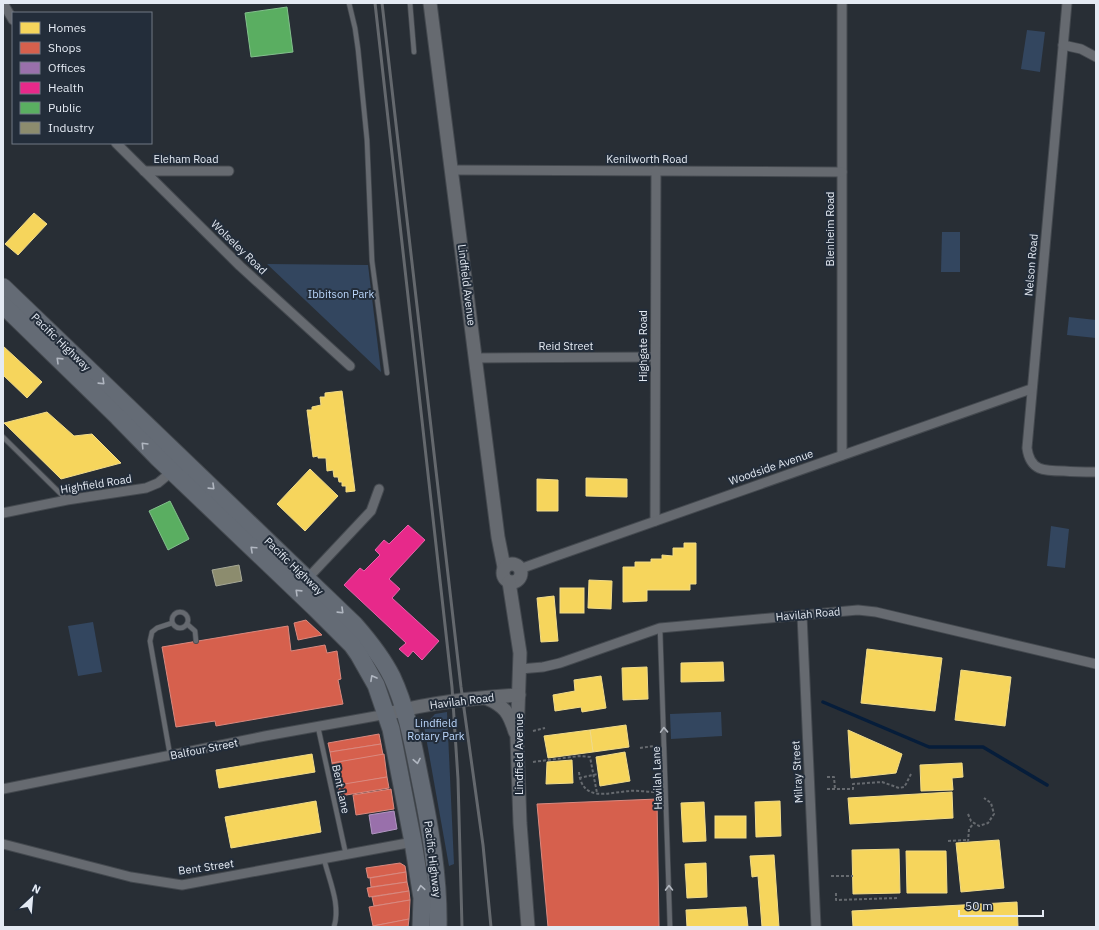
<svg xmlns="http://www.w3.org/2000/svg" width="1099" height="930" viewBox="0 0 1099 930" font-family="'IBM Plex Sans',sans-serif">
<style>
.green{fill:#33465f}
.homes{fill:#f6d55c;stroke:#f1db89}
.shops{fill:#d6604d;stroke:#da897f}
.offices{fill:#9970ab;stroke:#b095c1}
.health{fill:#e7298a;stroke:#e663aa}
.public{fill:#5aae61;stroke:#83c08d}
.industry{fill:#8c8c6e;stroke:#a6a896}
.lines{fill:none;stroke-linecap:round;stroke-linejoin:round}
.stream{stroke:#061d3a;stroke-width:3.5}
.lane-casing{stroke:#44494f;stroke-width:6}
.street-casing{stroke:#44494f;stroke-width:11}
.secondary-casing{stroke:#44494f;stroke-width:15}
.highway-casing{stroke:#44494f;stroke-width:19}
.path{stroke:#666a6f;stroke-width:2;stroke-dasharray:3 2;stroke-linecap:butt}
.lane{stroke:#666a70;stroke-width:4.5}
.street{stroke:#666a70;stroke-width:9}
.secondary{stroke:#666a70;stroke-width:13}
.highway{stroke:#646b75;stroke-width:17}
.rail{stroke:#64686d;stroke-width:3}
.oneway{stroke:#b1b7c1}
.oneway2{stroke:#b2b7bf}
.labels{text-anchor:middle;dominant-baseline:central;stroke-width:4;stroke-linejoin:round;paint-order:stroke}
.street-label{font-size:11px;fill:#e4eaf3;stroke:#232d3a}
.park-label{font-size:11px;fill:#bbd7fc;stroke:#232d3a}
</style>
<rect width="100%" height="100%" fill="#282e35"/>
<g class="green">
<path d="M1027 30 1045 32 1040 72 1021 69Z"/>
<path d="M942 232H960V272H941Z"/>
<path d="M267 264 368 265 381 372Z"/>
<path d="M1069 317 1096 320V338L1067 335Z"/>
<path d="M1051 526 1069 529 1065 568 1047 566Z"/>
<path d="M93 622 102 672 78 676 68 626Z"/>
<path d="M447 712 454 864 449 866 424 726 435 714Z"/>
<path d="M721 712 722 736 671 739 670 714Z"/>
</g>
<g class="homes">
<path d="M34 213 47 224 18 255 5 244Z"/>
<path d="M3 346 42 382 27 398 3 375Z"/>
<path d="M342 391 355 491 346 492V486H342V482H339L338 477H334L333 470 327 471 326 458H318V456L313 457 307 410H312V407L321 405 320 397H325V393Z"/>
<path d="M47 412 74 436 92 434 121 463 61 479 4 423Z"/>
<path d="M310 469 338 496 305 531 277 504Z"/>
<path d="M586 478 627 479V497L586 496Z"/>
<path d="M537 479 558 480V511H537Z"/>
<path d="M684 543H696V584H690V590H647V601L623 602V567H635V562H651V559H662V555L673 556V548H684Z"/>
<path d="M589 580 612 581 611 609 588 608Z"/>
<rect x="560" y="588" width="24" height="25"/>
<path d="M554 596 558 641 541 642 537 598Z"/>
<path d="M867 649 942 658 935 711 861 703Z"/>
<path d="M723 662 724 681 681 682V663Z"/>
<path d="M647 667 648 699 623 700 622 668Z"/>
<path d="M961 670 1011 677 1005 726 955 720Z"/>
<path d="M601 676 606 708 582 712 581 707 555 711 553 695 575 691 574 680Z"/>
<path d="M626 725 629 747 593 752 590 730Z"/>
<path d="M590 730 593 752 548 758 544 736Z"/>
<path d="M848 730 902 754 896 773 851 778Z"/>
<path d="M625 752 630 781 600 786 596 757Z"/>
<path d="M312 754 315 772 219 788 216 770Z"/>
<path d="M572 760 573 783 546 784 547 762Z"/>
<path d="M962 763 963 777 952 778 953 790 921 791 920 765Z"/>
<path d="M952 792 953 818 850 824 848 798Z"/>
<path d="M316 801 321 832 231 848 225 817Z"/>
<path d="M780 801 781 836 756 837 755 802Z"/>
<path d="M704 802 706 841 683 842 681 803Z"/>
<rect x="715" y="816" width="31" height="22"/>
<path d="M999 840 1004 888 961 892 956 843Z"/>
<path d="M899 849 900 893 853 894 852 850Z"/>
<path d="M906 851H946L947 893H907Z"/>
<path d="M774 855 779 927H762L758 876 752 877 750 856Z"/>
<path d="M706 863 707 897 687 898 685 864Z"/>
<path d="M1017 902 1018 927H853L852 911Z"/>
<path d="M746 907 748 927H687L686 910Z"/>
</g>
<g class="shops">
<path d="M306 620 322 635 298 640 294 623Z"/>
<path d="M288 626 291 651 325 645 327 653 337 651 341 679 338 680 343 704 216 726 215 721 176 727 162 647Z"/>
<path d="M379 734 381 744 330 752 328 743Z"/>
<path d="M381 744 383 755 332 763 330 752Z"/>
<path d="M384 754 387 777 336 786 332 763Z"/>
<path d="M387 777 389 788 340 796 338 785Z"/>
<path d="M391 789 394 809 356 815 353 795Z"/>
<path d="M657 799 659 927H548L537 804Z"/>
<path d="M400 863 405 866 406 872 368 878 366 868Z"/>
<path d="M406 872 407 882 371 887 370 878Z"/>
<path d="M407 882 409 891 369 897 367 888Z"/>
<path d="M409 891 410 900 374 906 372 897Z"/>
<path d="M410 900 409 919 373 926 369 907Z"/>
<path d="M409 919 408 927H373V926Z"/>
</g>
<path class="offices" d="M394 811 397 829 372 834 369 815Z"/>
<path class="health" d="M408 525 425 540 389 579 400 589 392 598 439 641 422 660 413 651 408 657 399 649 406 643 344 585 360 568 364 571 380 555 375 550 384 540 389 544Z"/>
<g class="public">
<path d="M287 7 293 52 251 57 245 13Z"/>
<path d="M170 501 189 539 168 550 149 511Z"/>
</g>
<path class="industry" d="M239 565 242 581 216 586 212 570Z"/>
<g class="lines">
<path class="stream" d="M823 702 929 747H983L1047 785"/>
<g class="lane-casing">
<g id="lane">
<path d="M349 3 355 28 358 49 367 140 372 261 387 373"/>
<path d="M410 3 414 52"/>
<path d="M3 437 67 500"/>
<circle cx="180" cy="620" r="8"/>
<path d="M187 624 195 631 196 641"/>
<path d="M660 628 670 927"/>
<path d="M318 727 346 855"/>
<path d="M170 755 150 641 152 632 157 628 172 623"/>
<path d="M324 859C329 880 341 905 334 927"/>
</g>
</g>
<g class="street-casing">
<g id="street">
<path d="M3 3 13 20"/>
<path d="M842 3V455"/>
<path d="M1067 3 1027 448C1030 471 1044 471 1064 471 1075 472 1085 472 1096 472"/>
<path d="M1063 45 1081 49 1096 57"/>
<path d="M116 143 240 266 350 366"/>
<path d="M452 170 842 172"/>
<path d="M144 171H229"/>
<path d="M476 358 655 357"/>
<path d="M3 513 67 500 146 488 158 483 175 469"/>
<path d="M655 521 656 171"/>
<path d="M520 569 556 556 1031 389"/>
<path d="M307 579 371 511 379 489"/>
<path d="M802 615 816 927"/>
<path d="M520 669 543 667 560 663 660 628 858 610 876 612 1096 664"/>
<path d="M3 789 265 736 387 714"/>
<path d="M3 844 131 877 182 885 413 842"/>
</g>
</g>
<g class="secondary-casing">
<g id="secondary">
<path d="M430 3 498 537 504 567"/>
<circle cx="512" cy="573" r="9"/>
<path d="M509 582 520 653 517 739 520 823 528 927"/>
<path d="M486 698C505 706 509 713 515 732"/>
<path d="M387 714C430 702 475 698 519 695"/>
</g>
</g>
<g class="highway-casing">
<g id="highway">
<path d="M3 287 355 625C369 641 382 657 392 677 407 709 413 744 420 779 430 828 439 877 438 927"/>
<path d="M3 305 118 417 159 459 315 608 352 645 359 655 376 685 391 729 413 842 422 898 421 927"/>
</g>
</g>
<g class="path">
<path d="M533 731 545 728"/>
<path d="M640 748 654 746"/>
<path d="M533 762 579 756 590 757 597 793"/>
<path d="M579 772C582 802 607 793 629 791 637 790 646 792 654 792"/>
<path d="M827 777H834L835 789"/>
<path d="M579 778 598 774"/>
<path d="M827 789H853V784L882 782 899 788 904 787 906 784 911 774"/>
<path d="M968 814 971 821 979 826 988 823 994 814 991 803 984 798"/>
<path d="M948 841 968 840"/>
<path d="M968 842 969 829 974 823"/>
<path d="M831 876H853"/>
<path d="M836 893V900L898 898"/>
</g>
<use href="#lane" class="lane"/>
<use href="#street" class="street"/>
<use href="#secondary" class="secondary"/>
<use href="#highway" class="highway"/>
<g class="rail">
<path d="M375 3 452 687 458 779 462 927"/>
<path d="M382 3 461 687 483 845 491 927"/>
</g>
</g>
<defs><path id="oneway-chevron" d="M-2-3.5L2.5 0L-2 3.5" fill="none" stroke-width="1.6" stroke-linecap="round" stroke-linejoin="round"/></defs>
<g class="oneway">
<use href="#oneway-chevron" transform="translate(59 360) rotate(-136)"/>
<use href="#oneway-chevron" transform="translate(102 382) rotate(44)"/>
<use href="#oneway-chevron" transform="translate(144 445) rotate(-134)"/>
<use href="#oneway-chevron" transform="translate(212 487) rotate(44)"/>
<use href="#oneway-chevron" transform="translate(253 549) rotate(-137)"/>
<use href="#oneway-chevron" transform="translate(298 592) rotate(-136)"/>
<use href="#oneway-chevron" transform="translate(341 611) rotate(44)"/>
<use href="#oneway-chevron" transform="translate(373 678) rotate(-119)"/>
<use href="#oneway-chevron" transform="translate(417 761) rotate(79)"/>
<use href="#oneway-chevron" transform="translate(421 888) rotate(-99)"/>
</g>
<g class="oneway2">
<use href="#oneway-chevron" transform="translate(664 730) rotate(-92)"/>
<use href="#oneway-chevron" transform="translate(669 888) rotate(-91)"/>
</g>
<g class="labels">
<g class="street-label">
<text x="186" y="159">Eleham Road</text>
<text x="647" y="159">Kenilworth Road</text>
<text transform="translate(830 229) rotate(-90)">Blenheim Road</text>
<text transform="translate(239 247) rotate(44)">Wolseley Road</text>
<text transform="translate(1031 265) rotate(-85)">Nelson Road</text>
<text transform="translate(467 285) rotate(83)">Lindfield Avenue</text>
<text transform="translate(61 342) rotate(44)">Pacific Highway</text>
<text x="566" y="346">Reid Street</text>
<text transform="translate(643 346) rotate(-90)">Highgate Road</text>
<text transform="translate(771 467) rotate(-19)">Woodside Avenue</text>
<text transform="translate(96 484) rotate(-9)">Highfield Road</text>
<text transform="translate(294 566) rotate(44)">Pacific Highway</text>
<text transform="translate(808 614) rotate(-5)">Havilah Road</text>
<text transform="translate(462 701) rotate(-7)">Havilah Road</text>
<text transform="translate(204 749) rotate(-11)">Balfour Street</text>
<text transform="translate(519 754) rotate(-90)">Lindfield Avenue</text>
<text transform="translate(797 772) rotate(-93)">Milray Street</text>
<text transform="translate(657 778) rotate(-92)">Havilah Lane</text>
<text transform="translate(341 789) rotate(78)">Bent Lane</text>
<text transform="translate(433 859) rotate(83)">Pacific Highway</text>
<text transform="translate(206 867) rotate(-8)">Bent Street</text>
</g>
<g class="park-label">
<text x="341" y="294">Ibbitson Park</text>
<text x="436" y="723">Lindfield<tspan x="436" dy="13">Rotary Park</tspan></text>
</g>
</g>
<rect width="1099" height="930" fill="none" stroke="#e4eaf3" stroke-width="8"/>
<rect x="12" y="12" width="140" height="132" fill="#232d3a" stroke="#707984"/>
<rect x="20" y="22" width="20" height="12" fill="#f6d55c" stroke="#707984"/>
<text x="48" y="32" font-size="12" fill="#e4eaf3">Homes</text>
<rect x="20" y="42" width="20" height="12" fill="#d6604d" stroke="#707984"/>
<text x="48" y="52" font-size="12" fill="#e4eaf3">Shops</text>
<rect x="20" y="62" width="20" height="12" fill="#9970ab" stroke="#707984"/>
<text x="48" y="72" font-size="12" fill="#e4eaf3">Offices</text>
<rect x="20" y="82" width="20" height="12" fill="#e7298a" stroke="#707984"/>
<text x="48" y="92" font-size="12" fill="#e4eaf3">Health</text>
<rect x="20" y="102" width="20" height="12" fill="#5aae61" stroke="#707984"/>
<text x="48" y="112" font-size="12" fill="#e4eaf3">Public</text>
<rect x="20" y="122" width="20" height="12" fill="#8c8c6e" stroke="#707984"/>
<text x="48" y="132" font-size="12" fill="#e4eaf3">Industry</text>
<g transform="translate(32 898) rotate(26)" stroke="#232d3a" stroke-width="3" paint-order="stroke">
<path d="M0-3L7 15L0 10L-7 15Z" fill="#e4eaf3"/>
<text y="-6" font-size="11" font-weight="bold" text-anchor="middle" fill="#e4eaf3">N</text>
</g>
<path d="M959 910v6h84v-6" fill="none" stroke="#e4eaf3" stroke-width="2"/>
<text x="965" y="910" font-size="12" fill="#e4eaf3" stroke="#232d3a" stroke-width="3" paint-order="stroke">50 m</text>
</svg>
